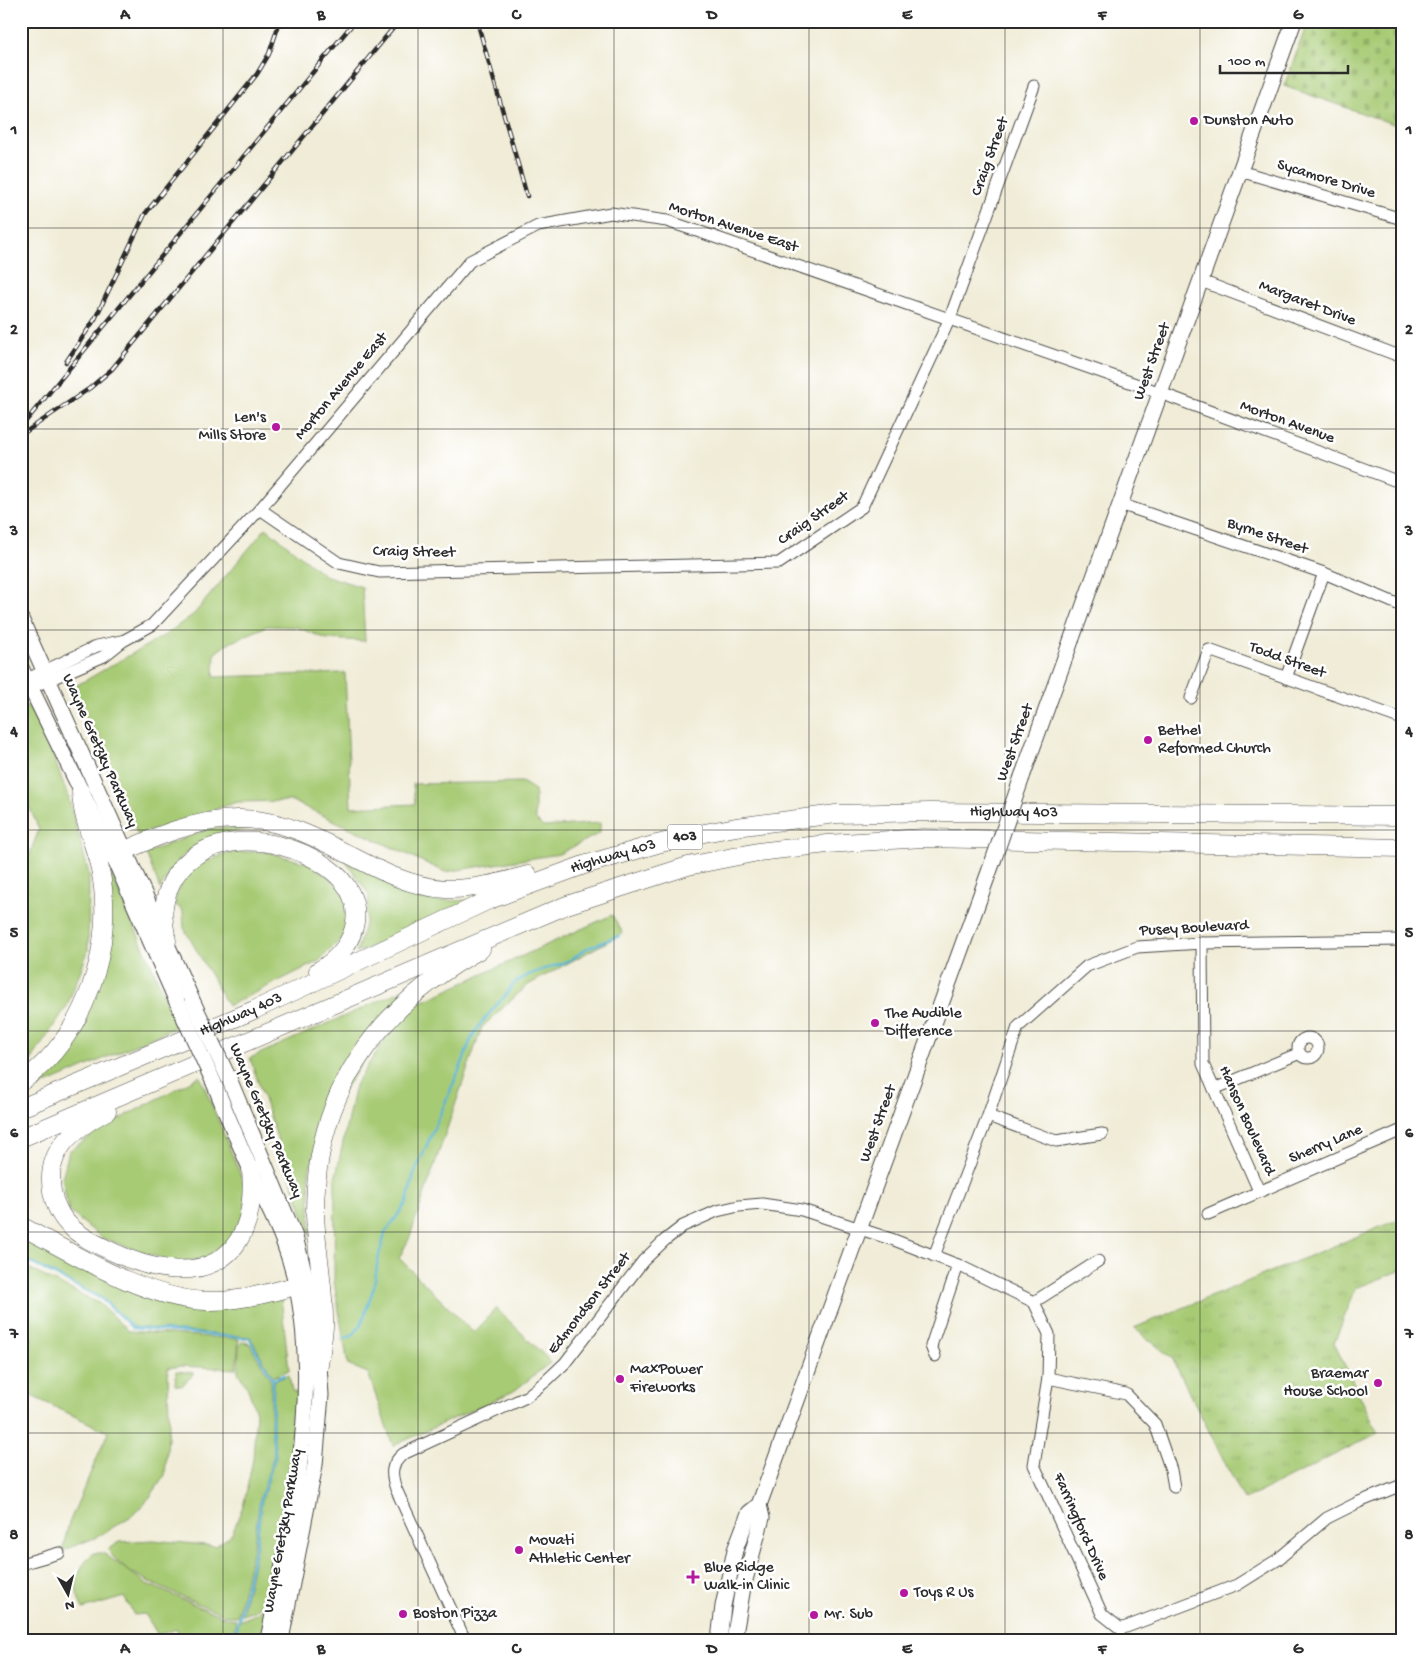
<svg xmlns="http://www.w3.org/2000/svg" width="1423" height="1661" viewBox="0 0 1423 1661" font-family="'Gochi Hand',sans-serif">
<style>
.grass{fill:#a7cb75;stroke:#697b50}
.cemetery{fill:url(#cemetery-stones);stroke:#697b50}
.park{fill:url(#park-tufts);stroke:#697b50}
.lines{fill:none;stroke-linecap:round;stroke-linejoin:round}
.stream{stroke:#58b5d6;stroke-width:2.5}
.minor-casing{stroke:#494845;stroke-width:13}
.major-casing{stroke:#494845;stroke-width:17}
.highway-casing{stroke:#494845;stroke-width:19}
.minor{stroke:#fff;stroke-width:11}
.major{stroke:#fff;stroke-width:15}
.highway{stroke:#fff;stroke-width:18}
.rail-casing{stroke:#2b2b2b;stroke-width:4.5}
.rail{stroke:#fff;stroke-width:2.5;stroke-dasharray:8;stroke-linecap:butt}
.major-bridge-casing{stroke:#494845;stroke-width:17;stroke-linecap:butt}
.major-bridge{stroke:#fff;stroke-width:15}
.grid{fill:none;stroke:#2b2b2b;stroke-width:1;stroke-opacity:0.55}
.poi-dot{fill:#b5179e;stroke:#fff;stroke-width:2}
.labels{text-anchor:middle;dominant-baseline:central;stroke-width:5;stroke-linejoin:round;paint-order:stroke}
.shield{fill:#fff;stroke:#6b6b6b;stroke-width:1}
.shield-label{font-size:15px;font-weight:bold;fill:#2b2b2b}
.poi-label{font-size:16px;fill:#2b2b2b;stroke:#fff;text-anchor:start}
.street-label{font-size:16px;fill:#2b2b2b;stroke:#fff}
.neatline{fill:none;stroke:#2b2b2b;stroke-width:2}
.grid-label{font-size:16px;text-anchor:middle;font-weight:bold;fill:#2b2b2b}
</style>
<defs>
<pattern id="cemetery-stones" width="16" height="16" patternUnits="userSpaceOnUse" patternTransform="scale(1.25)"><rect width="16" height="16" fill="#a7cb75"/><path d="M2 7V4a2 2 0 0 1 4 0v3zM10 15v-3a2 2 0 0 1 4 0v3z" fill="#90ae65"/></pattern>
<pattern id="park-tufts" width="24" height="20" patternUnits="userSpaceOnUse" patternTransform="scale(1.25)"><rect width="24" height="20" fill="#a7cb75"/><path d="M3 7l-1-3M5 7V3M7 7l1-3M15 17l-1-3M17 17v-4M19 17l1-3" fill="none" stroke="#90ae65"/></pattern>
</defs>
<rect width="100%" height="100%" fill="#fff"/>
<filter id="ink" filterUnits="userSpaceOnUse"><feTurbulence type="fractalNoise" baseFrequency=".02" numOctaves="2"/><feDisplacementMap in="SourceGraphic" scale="10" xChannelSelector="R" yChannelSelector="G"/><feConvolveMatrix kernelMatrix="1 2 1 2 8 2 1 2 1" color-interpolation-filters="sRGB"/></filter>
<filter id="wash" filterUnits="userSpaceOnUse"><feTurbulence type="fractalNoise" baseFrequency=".0096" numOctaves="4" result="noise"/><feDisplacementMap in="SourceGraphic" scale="20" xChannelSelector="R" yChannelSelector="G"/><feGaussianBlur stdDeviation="1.12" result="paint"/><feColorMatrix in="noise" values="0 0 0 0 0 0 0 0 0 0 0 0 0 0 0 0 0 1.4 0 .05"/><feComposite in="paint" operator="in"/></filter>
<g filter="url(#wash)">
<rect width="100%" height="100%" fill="#f0ecd7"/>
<g class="grass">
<path d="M266 528 324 575 362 587 365 641 327 639 296 627 267 626 227 644 215 653 214 677 345 673 351 807 415 804 413 784 522 782 535 790V819L543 827 600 823V833L559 854 445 872 292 801 237 802 138 835 72 688 165 635 194 614Z"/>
<path d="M22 705 30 707 50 747 68 796 89 874 88 951 67 1006 30 1062 21 1068V878L39 829 21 788Z"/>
<path d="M210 828H252C224 834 192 841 174 866 168 873 165 882 160 889L146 853Z"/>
<path d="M267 852 311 864 339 885 350 908 344 936 319 961 228 1006 184 928 183 911 175 904C177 876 206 858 231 853 242 851 255 852 267 852Z"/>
<path d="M104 857 178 1026 21 1095V1091L63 1051 97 990Z"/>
<path d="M344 858 395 888 434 901 485 900 356 953 366 921 369 895Z"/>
<path d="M612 915 623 933 528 985 482 1027 409 1239 399 1258 474 1333 496 1308 551 1362 514 1391 393 1446 368 1373 348 1365 334 1282 335 1180 355 1085 404 1010Z"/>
<path d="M419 983 325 1117 309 1172 311 1237 250 1058Z"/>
<path d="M200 1076 245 1186 246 1209 231 1243 209 1258 175 1263 102 1238 69 1211 62 1179 69 1151 103 1128Z"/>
<path d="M21 1236 118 1285 180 1304 281 1298 289 1370 273 1377 250 1337 133 1327 103 1299 21 1257Z"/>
<path d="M21 1265 100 1304 128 1331 239 1339 236 1369 182 1366 168 1368 169 1425 165 1475 150 1497 133 1515 97 1537 62 1551 69 1523 108 1432 21 1391V1366L32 1340 31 1336 21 1331Z"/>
<path d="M243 1341 250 1344 271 1381V1429L274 1455 260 1498 254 1543 238 1613 237 1616H227C200 1603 119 1576 108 1549L119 1542 153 1540 215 1546 229 1537 233 1532 244 1503 248 1483 253 1459 256 1412 248 1389 238 1372 239 1346Z"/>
<path d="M289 1375 292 1391 300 1394 295 1464 274 1573 264 1602 255 1611 242 1615 257 1543 262 1500 276 1456 273 1430 274 1381Z"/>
<path d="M93 1553H103L147 1584 226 1618 236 1619 233 1640H182L177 1629 158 1635 145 1614 134 1615 124 1597 83 1609C71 1585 75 1572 93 1553Z"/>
<path d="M264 1608 267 1610 259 1640H235L239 1621 256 1614Z"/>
</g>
<path class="cemetery" d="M1308 21H1402V127L1284 86Z"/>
<g class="park">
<path d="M1402 1218V1270L1356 1288 1334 1343 1378 1433 1244 1500 1172 1358 1134 1328Z"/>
<path d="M176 1371 195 1373 182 1386 175 1385Z"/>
</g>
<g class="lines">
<g class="stream">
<path d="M21 1258 102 1299 133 1328 249 1338 273 1380 272 1430 275 1456 261 1498 256 1544 234 1640"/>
<path d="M342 1339 352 1336 361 1325 374 1287 378 1259 385 1233 407 1202 413 1177 464 1059C471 1031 488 1014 507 994 514 974 553 968 570 960 576 957 580 952 586 949 596 944 608 940 619 936"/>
<path d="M273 1380 285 1375"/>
</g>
</g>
</g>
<g filter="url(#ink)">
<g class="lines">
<g class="minor-casing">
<g id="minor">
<path d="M1240 171 1402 219"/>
<path d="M1201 281 1402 357"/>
<path d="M1120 504 1324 573 1402 606"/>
<path d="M260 509 339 563 379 572 779 563 862 507 950 318 1034 86"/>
<path d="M1286 678 1324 573"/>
<path d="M21 682 97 646 121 641"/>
<path d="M21 692 104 656 123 641 152 625 260 509 470 261 538 226 611 213 667 221 703 233 1147 388 1402 483"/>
<path d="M1191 698 1209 650 1402 719"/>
<path d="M1202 943 1203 1064 1259 1191"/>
<circle cx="1308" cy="1048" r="10"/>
<path d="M1214 1089 1300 1053"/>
<path d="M988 1116 1056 1141 1102 1134"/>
<path d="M1208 1214 1402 1130"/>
<path d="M934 1256 988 1116 1018 1027 1087 966 1137 947 1202 943 1402 940"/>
<path d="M1034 1302 1098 1261"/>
<path d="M935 1356 931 1346 958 1265"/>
<path d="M1048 1378 1126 1394 1155 1424 1171 1470 1174 1487"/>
<path d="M21 1564 59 1553"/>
<path d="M1121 1629 1237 1585 1277 1560 1327 1518 1359 1502 1402 1485"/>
<path d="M465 1640 396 1489C391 1474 390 1465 403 1454L526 1397 546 1381 565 1363 643 1261 665 1240 683 1226 717 1211 739 1206 762 1204 802 1210 894 1240 958 1265 1034 1302 1049 1334 1048 1378 1034 1465 1102 1614 1121 1629"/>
<path d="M1391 1640 1402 1636"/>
</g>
</g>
<g class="major-casing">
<g id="major">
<path d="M21 619 192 1000"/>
<path d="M21 668 113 856 177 1002"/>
<path d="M1022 777 1294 21"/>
<path d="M230 1081 295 1237 307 1283 319 1365 321 1395 315 1465 281 1640"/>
<path d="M214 1083C227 1115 240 1146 254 1177 264 1199 276 1221 284 1243 330 1365 292 1517 268 1640"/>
<path d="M719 1640 723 1606 735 1550 749 1513 759 1505"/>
<path d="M734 1640 743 1587 762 1518 759 1505 993 861"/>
</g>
</g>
<g class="highway-casing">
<g id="highway">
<path d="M113 856C152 838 196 818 240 819 320 820 373 885 446 889 473 890 502 882 528 875"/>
<path d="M167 941C165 929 162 918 164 907 176 827 275 829 327 867 371 898 361 946 318 971"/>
<path d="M21 1082C86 1037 116 945 100 869 94 842 82 819 81 792"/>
<path id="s1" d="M21 1108 254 1010 489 900 584 865 657 844 699 834 736 827 836 814 930 812 1402 816"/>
<path d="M107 1111C74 1129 45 1149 52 1191 54 1204 61 1218 71 1227 82 1238 99 1245 113 1252 193 1290 259 1268 251 1170"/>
<path d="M21 1138 567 905 688 866 758 852 827 844 923 838 1402 848"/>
<path d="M21 1226C74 1254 146 1299 206 1301 240 1302 275 1291 307 1283"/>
<path d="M319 1365C321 1352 323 1339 324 1327 325 1289 316 1251 315 1213 315 1092 377 1007 481 949"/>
</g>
</g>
<use href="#minor" class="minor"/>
<use href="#major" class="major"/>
<use href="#highway" class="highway"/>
<g class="rail-casing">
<g id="rail">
<path d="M477 21 527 196"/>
<path d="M66 362 95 319 145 214 257 74 269 54 280 21"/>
<path d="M21 427 355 21"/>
<path d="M21 435 90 388 112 369 399 21"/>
</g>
</g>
<use href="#rail" class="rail"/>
<g class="major-bridge-casing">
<g id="major-bridge">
<path d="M993 861 1022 777"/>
<path d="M192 1000 230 1081"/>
<path d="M177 1002 214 1083"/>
</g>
</g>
<use href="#major-bridge" class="major-bridge"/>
</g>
</g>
<path class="grid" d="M223 21V1640M418 21V1640M614 21V1640M809 21V1640M1005 21V1640M1200 21V1640M21 228H1402M21 429H1402M21 630H1402M21 830H1402M21 1031H1402M21 1232H1402M21 1433H1402"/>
<g class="poi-dot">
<circle cx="1194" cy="121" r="5"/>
<circle cx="276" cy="427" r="5"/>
<circle cx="1148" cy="740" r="5"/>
<circle cx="875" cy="1023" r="5"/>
<circle cx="620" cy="1379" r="5"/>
<circle cx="1378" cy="1383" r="5"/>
<circle cx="519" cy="1550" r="5"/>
<path d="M690.5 1569.5h5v5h5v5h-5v5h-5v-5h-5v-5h5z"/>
<circle cx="904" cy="1593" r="5"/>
<circle cx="403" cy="1614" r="5"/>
<circle cx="814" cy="1615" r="5"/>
</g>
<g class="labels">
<rect class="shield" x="667.5" y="824.5" width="35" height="25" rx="4"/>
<g class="shield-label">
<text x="685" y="837">403</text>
</g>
<g class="poi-label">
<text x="1204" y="121">Dunston Auto</text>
<text x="266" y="418" text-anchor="end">Len's<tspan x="266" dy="18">Mills Store</tspan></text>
<text x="1158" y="731">Bethel<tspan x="1158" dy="18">Reformed Church</tspan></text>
<text x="885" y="1014">The Audible<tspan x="885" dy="18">Difference</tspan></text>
<text x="630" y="1370">MaxPower<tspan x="630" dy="18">Fireworks</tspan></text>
<text x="1368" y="1374" text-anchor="end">Braemar<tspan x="1368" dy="18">House School</tspan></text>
<text x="529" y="1541">Movati<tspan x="529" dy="18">Athletic Center</tspan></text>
<text x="704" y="1568">Blue Ridge<tspan x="704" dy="18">Walk-in Clinic</tspan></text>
<text x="914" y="1593">Toys R Us</text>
<text x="413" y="1614">Boston Pizza</text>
<text x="824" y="1615">Mr. Sub</text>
</g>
<g class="street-label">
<text transform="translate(991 157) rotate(-70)">Craig Street</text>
<text transform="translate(1326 180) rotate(17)">Sycamore Drive</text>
<text transform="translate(733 228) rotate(18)">Morton Avenue East</text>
<text transform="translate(1307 304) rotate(21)">Margaret Drive</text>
<text transform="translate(1153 362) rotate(-70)">West Street</text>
<text transform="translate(342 387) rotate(-50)">Morton Avenue East</text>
<text transform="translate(1287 423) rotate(20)">Morton Avenue</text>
<text transform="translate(814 519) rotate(-35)">Craig Street</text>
<text transform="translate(1267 537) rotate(19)">Byrne Street</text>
<text transform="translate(414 553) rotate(1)">Craig Street</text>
<text transform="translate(1287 661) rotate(20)">Todd Street</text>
<text transform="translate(1016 743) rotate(-70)">West Street</text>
<text transform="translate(99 751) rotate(66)">Wayne Gretzky Parkway</text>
<text stroke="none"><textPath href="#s1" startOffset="1049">Highway 403</textPath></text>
<text stroke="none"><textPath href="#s1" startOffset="644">Highway 403</textPath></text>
<text transform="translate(1194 929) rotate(-3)">Pusey Boulevard</text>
<text stroke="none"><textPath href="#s1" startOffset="239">Highway 403</textPath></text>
<text transform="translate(265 1121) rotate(67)">Wayne Gretzky Parkway</text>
<text transform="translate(1246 1121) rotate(66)">Hanson Boulevard</text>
<text transform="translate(879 1124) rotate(-70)">West Street</text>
<text transform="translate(1326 1145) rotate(-23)">Sherry Lane</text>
<text transform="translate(590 1304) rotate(-52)">Edmondson Street</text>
<text transform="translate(1080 1527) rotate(66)">Farringford Drive</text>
<text transform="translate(284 1531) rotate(-80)">Wayne Gretzky Parkway</text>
</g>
</g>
<rect width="1423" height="1661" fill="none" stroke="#fff" stroke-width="55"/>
<g transform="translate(68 1594) rotate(172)" stroke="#ffffff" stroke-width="4" paint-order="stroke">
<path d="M0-4L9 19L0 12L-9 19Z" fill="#2b2b2b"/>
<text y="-8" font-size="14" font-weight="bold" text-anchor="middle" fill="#2b2b2b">N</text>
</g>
<path d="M1220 65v8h128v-8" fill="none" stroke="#2b2b2b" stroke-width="2.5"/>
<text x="1228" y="65" font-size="15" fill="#2b2b2b" stroke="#ffffff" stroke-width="4" paint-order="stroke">100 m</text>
<rect x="28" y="28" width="1368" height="1606" class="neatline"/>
<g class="grid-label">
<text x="125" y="19">A</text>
<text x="321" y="19">B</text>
<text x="516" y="19">C</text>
<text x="712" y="19">D</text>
<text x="907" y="19">E</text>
<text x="1102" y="19">F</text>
<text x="1298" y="19">G</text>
<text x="14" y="134">1</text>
<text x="1409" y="134">1</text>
<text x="14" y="334">2</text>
<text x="1409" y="334">2</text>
<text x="14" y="535">3</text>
<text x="1409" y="535">3</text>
<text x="14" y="736">4</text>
<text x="1409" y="736">4</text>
<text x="14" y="937">5</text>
<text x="1409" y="937">5</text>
<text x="14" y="1137">6</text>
<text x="1409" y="1137">6</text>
<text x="14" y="1338">7</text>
<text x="1409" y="1338">7</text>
<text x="14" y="1539">8</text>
<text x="1409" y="1539">8</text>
<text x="125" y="1653">A</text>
<text x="321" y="1653">B</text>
<text x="516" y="1653">C</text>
<text x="712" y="1653">D</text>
<text x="907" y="1653">E</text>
<text x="1102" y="1653">F</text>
<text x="1298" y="1653">G</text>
</g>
</svg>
